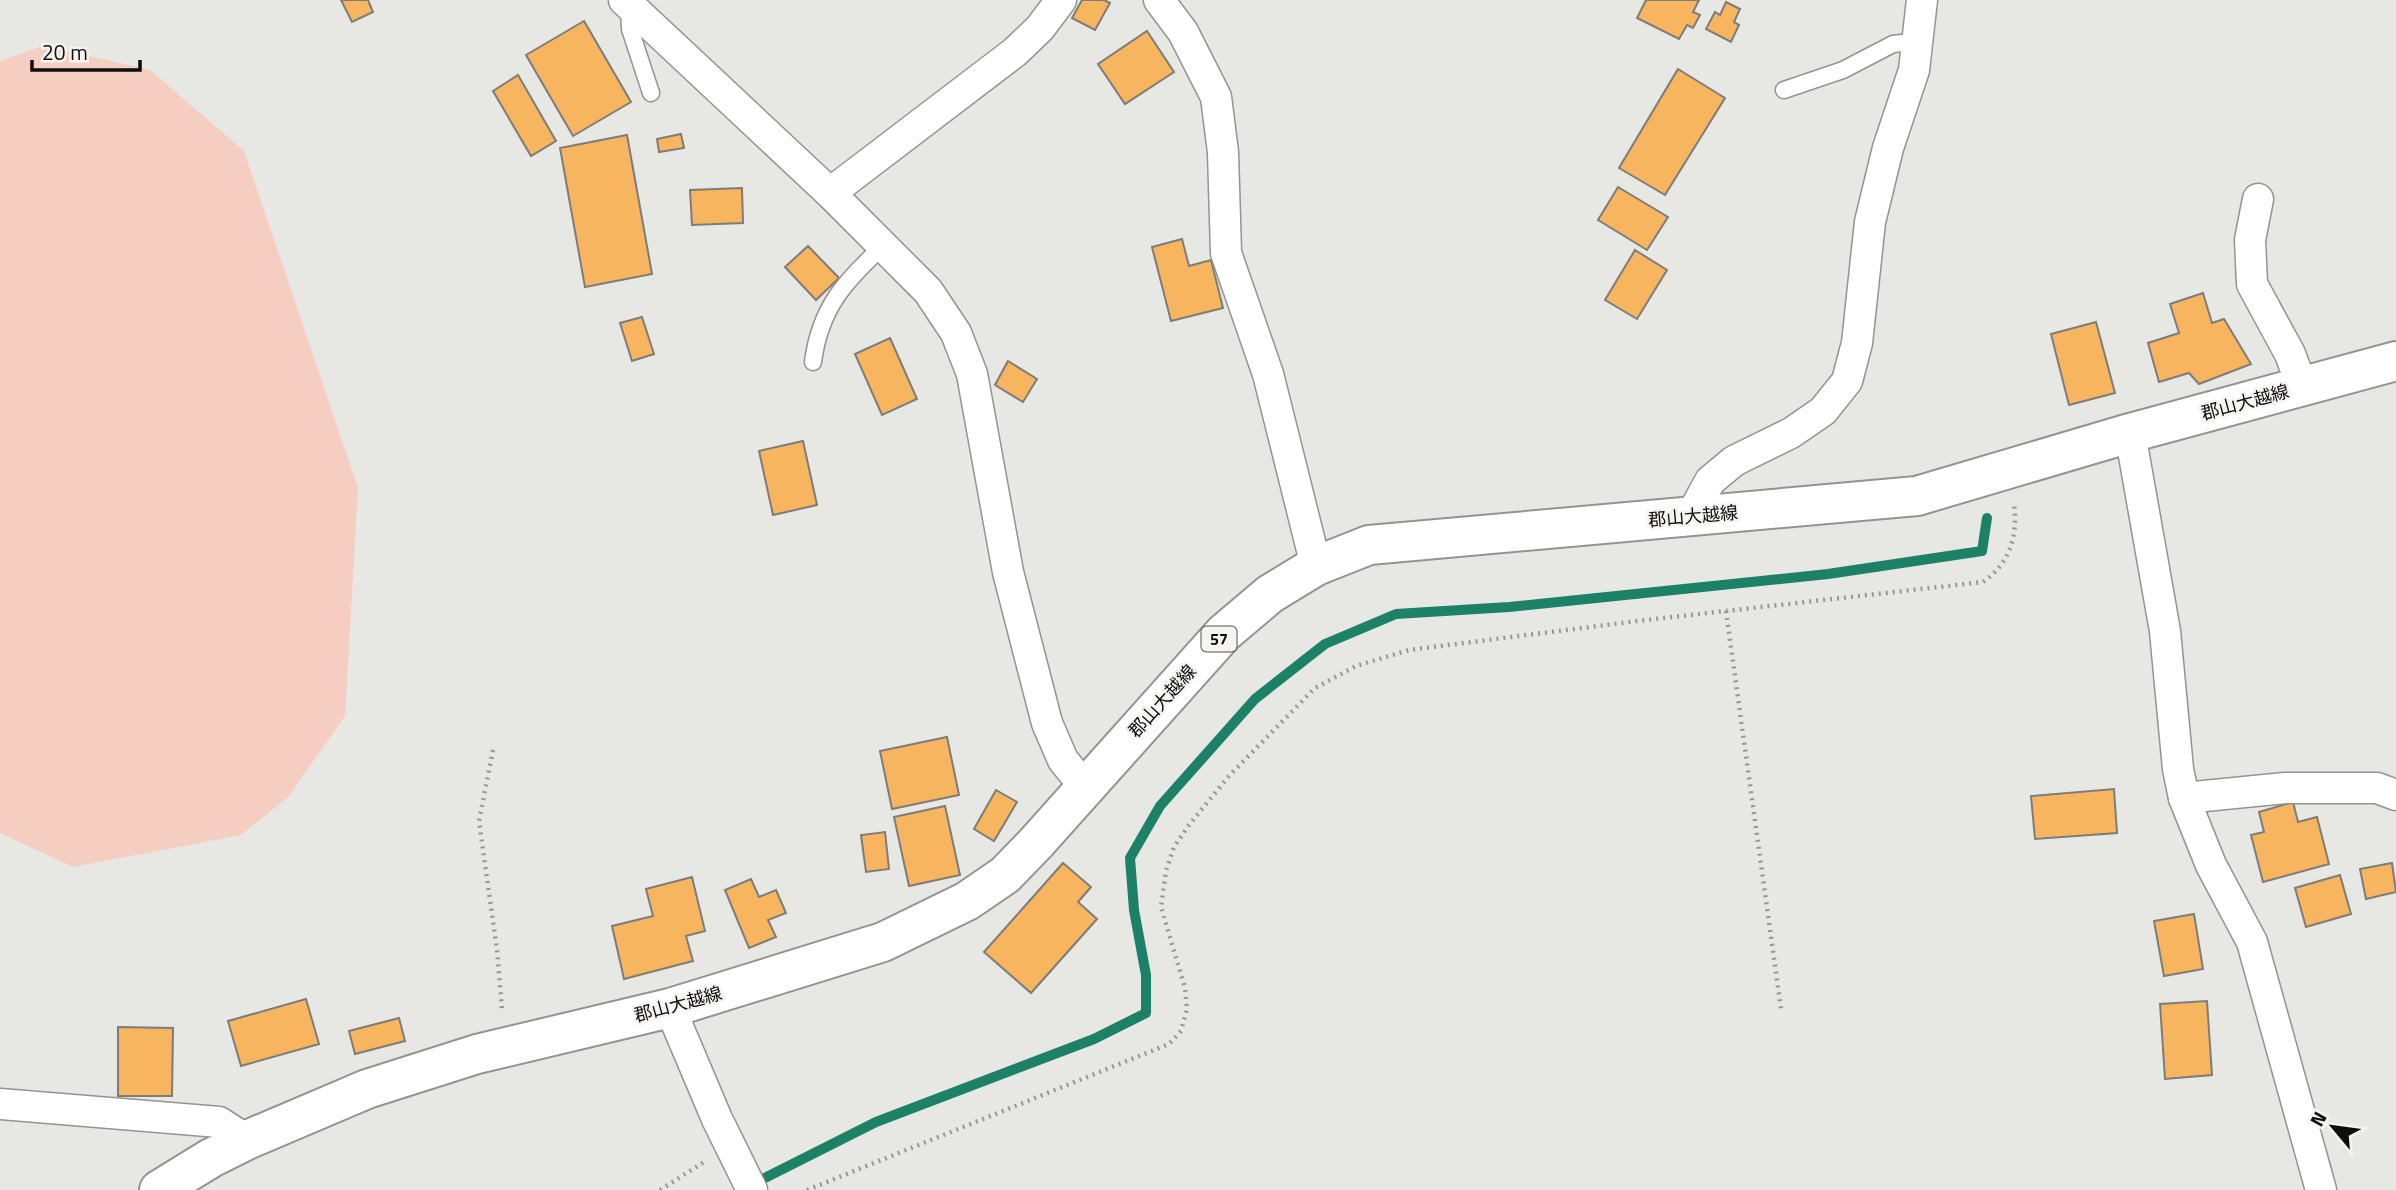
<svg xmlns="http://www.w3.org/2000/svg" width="2396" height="1190" viewBox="0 0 2396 1190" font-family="'Titillium Web','Noto Sans JP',sans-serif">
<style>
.green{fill:#f5cdc1}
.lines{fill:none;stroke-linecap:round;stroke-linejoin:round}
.stream{stroke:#1c8167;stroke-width:10}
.building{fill:#f8b560;stroke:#7e7c79;stroke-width:2}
.lane-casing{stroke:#939390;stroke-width:19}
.street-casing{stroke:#939390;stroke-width:33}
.primary-casing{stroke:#939390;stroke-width:42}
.path{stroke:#979795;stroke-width:4.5;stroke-dasharray:2 5;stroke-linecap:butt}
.lane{stroke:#fff;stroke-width:16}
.street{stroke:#fff;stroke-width:30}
.primary{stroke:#fff;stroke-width:38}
.labels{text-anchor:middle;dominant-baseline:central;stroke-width:5;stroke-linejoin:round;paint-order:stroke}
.shield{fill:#f5f4f1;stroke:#525250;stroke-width:2}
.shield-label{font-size:16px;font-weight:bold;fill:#0c0c0b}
.street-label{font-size:18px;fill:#0c0c0b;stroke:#f5f4f1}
</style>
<rect width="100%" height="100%" fill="#e7e7e4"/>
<path class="green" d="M43 46 150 70 244 151 358 488 345 716 288 797 241 835 73 867 0 833V61Z"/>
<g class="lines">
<path class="stream" d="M751 1185 876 1122 1094 1039 1146 1013V975L1134 910 1130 858 1160 806 1255 699 1325 644 1396 614 1509 607 1828 574 1982 551 1987 518"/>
</g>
<g class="building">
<path d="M341 0H368L373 12 352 22Z"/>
<path d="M1082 0H1104L1110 3 1095 30 1072 18Z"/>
<path d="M1646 0H1699L1693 12 1700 15 1693 28 1687 25 1679 39 1637 18Z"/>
<path d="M1726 2 1740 9 1734 22 1739 25 1731 42 1706 29 1715 12 1720 15Z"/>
<path d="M584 21 631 102 573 136 526 55Z"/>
<path d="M1147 31 1174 72 1125 104 1098 64Z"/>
<path d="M1678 69 1725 98 1665 195 1619 168Z"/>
<path d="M518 75 556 141 531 156 493 91Z"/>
<path d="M681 134 684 148 659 152 657 139Z"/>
<path d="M627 135 652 274 585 287 560 148Z"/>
<path d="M1618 187 1668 217 1647 250 1598 220Z"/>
<path d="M742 188 743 223 692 225 690 190Z"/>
<path d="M1182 239 1189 266 1211 260 1223 308 1171 321 1152 247Z"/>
<path d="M808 246 839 278 816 300 785 267Z"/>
<path d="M1635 250 1667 270 1637 319 1605 300Z"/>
<path d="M2203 293 2212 323 2224 319 2251 364 2199 384 2189 373 2159 382 2148 343 2179 333 2170 304Z"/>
<path d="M642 317 654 354 632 361 620 323Z"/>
<path d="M2096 322 2115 393 2069 405 2051 334Z"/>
<path d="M890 338 917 399 882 415 855 354Z"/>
<path d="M1008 361 1037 379 1023 402 995 385Z"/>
<path d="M803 441 817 505 773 515 759 451Z"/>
<path d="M947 737 959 795 892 809 880 751Z"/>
<path d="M2114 789 2117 833 2035 839 2031 796Z"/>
<path d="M996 790 1017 802 994 841 974 829Z"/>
<path d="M2293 802 2298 822 2317 817 2329 864 2263 882 2251 835 2264 832 2259 812Z"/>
<path d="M945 806 960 875 909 886 894 817Z"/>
<path d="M885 832 889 869 866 872 861 835Z"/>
<path d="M1063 863 1091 887 1078 902 1097 919 1031 993 984 952Z"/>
<path d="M2392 863 2396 892 2366 899 2360 869Z"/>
<path d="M2340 875 2351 914 2306 927 2295 888Z"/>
<path d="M692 877 705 931 686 936 693 961 624 979 612 926 653 916 646 889Z"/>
<path d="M751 879 759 897 776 890 786 913 768 920 776 937 749 948 725 890Z"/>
<path d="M2194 914 2203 969 2164 976 2154 921Z"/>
<path d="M306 999 319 1044 241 1066 228 1021Z"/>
<path d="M2207 1001 2212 1075 2165 1079 2160 1004Z"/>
<path d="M399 1018 405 1041 355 1054 349 1031Z"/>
<path d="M118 1027 173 1028 172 1096H118Z"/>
</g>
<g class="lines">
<g class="lane-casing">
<g id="lane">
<path d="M629 8 630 29 651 93"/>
<path d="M1784 90 1843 70 1893 44 1919 41"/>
<path d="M813 362C820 308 845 281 883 246"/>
</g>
</g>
<g class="street-casing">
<g id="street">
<path d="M624 0 830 193 928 291 956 333 972 374 1008 572 1047 723 1063 760 1085 787"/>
<path d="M1159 0 1183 32 1216 97 1223 152 1226 253 1268 374 1316 566"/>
<path d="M830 193 1015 52 1040 28 1061 0"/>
<path d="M2258 199 2250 240 2252 284 2290 354 2302 386"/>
<path d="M2130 433 2165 631 2178 769 2184 798 2211 865 2252 942 2321 1190"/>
<path d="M1691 516 1710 481 1734 461 1791 433 1823 411 1847 381 1857 343 1870 222 1888 148 1914 70 1922 0"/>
<path d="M2184 798 2285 788H2377L2396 795"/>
<path d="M670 1008 717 1119 752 1190"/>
<path d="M0 1104 219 1122 247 1140"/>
</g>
</g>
<g class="primary-casing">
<path id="primary" d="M159 1190 211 1158 247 1140 367 1089 477 1054 670 1008 883 942 967 901 1005 875 1036 843 1224 633 1270 594 1316 566 1369 545 1917 496 2130 433 2396 361"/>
</g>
<g class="path">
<path d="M1726 611 1781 1009"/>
<path d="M493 750 479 821 497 950 502 1009"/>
<path d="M660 1190 704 1162"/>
<path d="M807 1190 1169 1044 1181 1031 1187 1009 1185 988 1161 907 1166 871 1174 847 1189 825 1229 776 1315 688 1356 666 1409 650 1637 621 1983 582C2010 563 2018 536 2014 504"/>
</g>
<use href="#lane" class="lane"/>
<use href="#street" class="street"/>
<use href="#primary" class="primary"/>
</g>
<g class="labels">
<rect class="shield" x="1201.5" y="626.5" width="35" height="25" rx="5"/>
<g class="shield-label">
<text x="1219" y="639">57</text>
</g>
<g class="street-label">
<text transform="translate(2245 402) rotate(-15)">郡山大越線</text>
<text transform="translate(1693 516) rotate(-5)">郡山大越線</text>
<text transform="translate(1162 701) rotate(-48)">郡山大越線</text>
<text transform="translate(678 1004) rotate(-15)">郡山大越線</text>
</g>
</g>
<g transform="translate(2333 1127) rotate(299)" stroke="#f5f4f1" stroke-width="5" paint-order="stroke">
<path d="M0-5L12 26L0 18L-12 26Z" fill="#0c0c0b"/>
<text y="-10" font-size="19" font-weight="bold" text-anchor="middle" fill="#0c0c0b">N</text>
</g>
<path d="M32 60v10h108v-10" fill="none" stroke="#0c0c0b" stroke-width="3.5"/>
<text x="42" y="60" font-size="21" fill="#0c0c0b" stroke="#f5f4f1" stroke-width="5" paint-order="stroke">20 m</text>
</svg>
